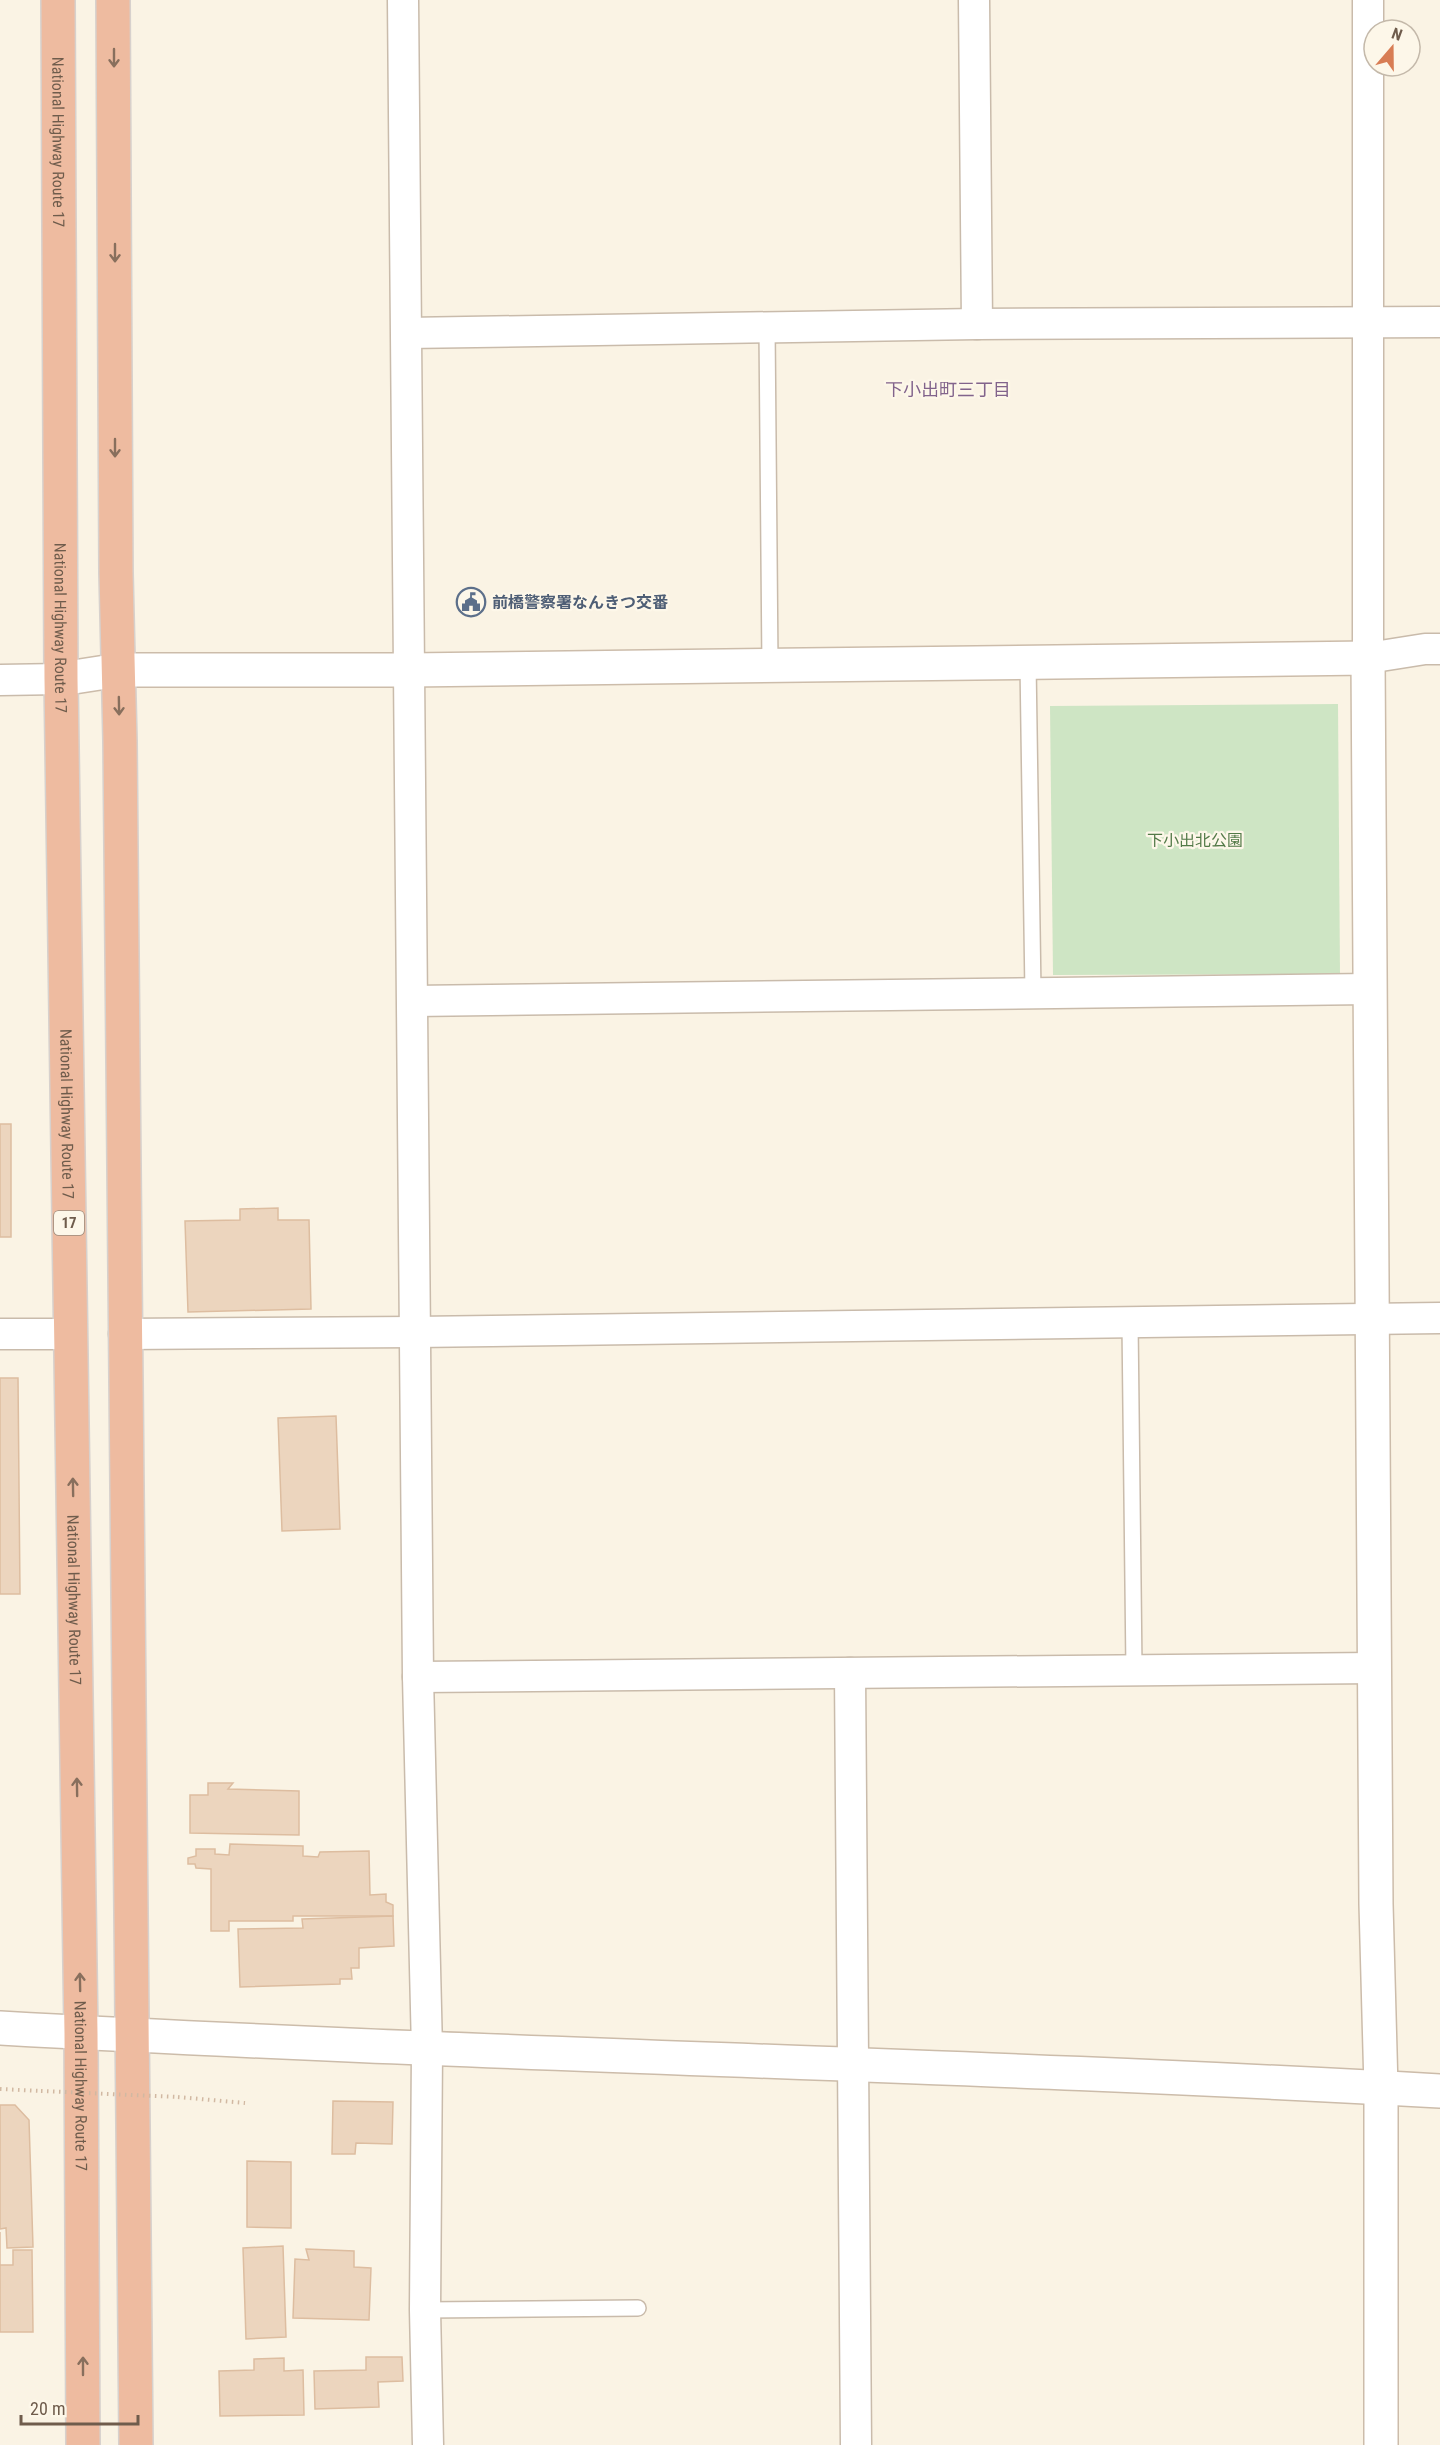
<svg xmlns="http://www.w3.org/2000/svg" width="1440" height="2445" viewBox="0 0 1440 2445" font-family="'Roboto Condensed','Noto Sans JP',sans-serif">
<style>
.green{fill:#cee5c4}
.building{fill:#ecd5be;stroke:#ddbda0;stroke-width:1.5}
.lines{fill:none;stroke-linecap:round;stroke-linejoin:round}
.lane-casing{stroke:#c9bbab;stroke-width:18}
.street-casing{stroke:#c9bbab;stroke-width:33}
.secondary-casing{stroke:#ccbcaa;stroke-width:36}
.highway-casing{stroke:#d7d1cd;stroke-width:36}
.path{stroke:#d1b8a2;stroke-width:4;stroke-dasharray:1.5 4.5;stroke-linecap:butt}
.lane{stroke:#fff;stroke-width:15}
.street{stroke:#fff;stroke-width:30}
.secondary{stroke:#fff;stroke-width:33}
.highway{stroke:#eebba0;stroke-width:33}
.path-bridge{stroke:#d1b8a2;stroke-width:4;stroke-dasharray:1.5 4.5;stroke-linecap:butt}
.oneway{stroke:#886f5d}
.labels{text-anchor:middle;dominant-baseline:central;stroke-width:4.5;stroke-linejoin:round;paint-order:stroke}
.shield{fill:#fdf7e9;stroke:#9a8a7b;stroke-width:1.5}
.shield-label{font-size:15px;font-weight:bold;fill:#6f5c4c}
.street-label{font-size:16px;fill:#6f5c4c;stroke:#fdf7e9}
.service-label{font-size:16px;font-weight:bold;fill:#4e5e75;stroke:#fdf7e9;text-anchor:start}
.park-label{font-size:16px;fill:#537a48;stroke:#fdf7e9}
.neighbourhood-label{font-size:18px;fill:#82648c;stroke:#fdf7e9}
</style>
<rect width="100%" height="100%" fill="#faf3e4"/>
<path class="green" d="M1338 704 1340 974 1053 975 1050 706Z"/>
<g class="building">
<rect x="0" y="1124" width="11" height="113"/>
<path d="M278 1208V1220H309L311 1309 188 1312 185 1221 240 1220V1209Z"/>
<path d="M0 1378H18L20 1594H0Z"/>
<path d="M336 1416 340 1529 282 1531 278 1418Z"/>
<path d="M208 1783H233L228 1789 299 1791V1835L190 1833V1795H208Z"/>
<path d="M230 1844 303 1846V1856L318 1857 320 1852 369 1851 370 1895 386 1894V1902L393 1905V1916H293V1921H229V1931H211V1869L196 1868 195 1864H188V1858L196 1856V1849H215V1854L229 1855Z"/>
<path d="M393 1916 394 1946 359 1948V1968H351L352 1979H340V1984L240 1987 238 1929 303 1928 302 1919Z"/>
<path d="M333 2101 393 2102 392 2144 356 2143 355 2154H332Z"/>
<path d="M0 2105H15L29 2120 33 2247 7 2248 6 2228 0 2229Z"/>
<path d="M247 2161 291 2162V2228L247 2227Z"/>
<path d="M0 2232V2265H13V2250H32L33 2332H0Z"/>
<path d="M283 2246 286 2337 246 2339 243 2248Z"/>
<path d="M306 2249 354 2251V2267L371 2268 369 2320 293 2318 295 2259 309 2260Z"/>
<path d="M366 2357H402L403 2381 378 2382 379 2407 315 2409 314 2371 366 2370Z"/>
<path d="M284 2358V2371L303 2370 304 2415 220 2416 219 2371 254 2370V2359Z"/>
</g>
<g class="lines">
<g class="lane-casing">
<g id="lane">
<path d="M767 327 770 666"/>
<path d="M1028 663 1033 993"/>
<path d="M1130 1322 1134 1670"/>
<path d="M425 2310 638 2308"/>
</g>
</g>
<g class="street-casing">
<g id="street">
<path d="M403 0 418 1677 427 2050 425 2310 428 2445"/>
<path d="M974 0 977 324"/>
<path d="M1368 0V658L1425 649H1440"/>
<path d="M407 333 977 324 1440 322"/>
<path d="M0 680 61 679"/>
<path d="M413 1001 1369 989"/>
<path d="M0 1334H70"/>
<path d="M124 1334 416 1332 1440 1318"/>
<path d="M850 1673 856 2445"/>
<path d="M418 1677 1375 1668"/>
</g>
</g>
<g class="secondary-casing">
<g id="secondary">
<path d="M61 679 119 670H409L1368 658 1376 1904 1381 2088V2445"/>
<path d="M0 2028C480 2055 960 2064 1440 2091"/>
</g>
</g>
<g class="highway-casing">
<g id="highway">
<path id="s1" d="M58 0 61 679 81 2033 83 2445"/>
<path d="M113 0 116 573 120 741 136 2445"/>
</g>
</g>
<g class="path">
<path d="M0 2089 41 2091"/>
<path d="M178 2097 245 2103"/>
</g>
<use href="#lane" class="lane"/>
<use href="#street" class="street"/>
<use href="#secondary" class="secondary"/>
<use href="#highway" class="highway"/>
<path class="path-bridge" d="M41 2091 178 2097"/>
</g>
<defs><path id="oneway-shaft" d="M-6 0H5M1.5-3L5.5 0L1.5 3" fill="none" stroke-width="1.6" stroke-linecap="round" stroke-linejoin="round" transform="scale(1.5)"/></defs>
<g class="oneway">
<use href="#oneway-shaft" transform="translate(114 58) rotate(90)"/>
<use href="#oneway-shaft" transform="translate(115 253) rotate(90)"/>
<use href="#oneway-shaft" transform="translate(115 448) rotate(90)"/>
<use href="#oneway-shaft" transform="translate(119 706) rotate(89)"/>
<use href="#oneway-shaft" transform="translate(73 1487) rotate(-91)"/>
<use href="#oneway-shaft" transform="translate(77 1787) rotate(-91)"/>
<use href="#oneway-shaft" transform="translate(80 1982) rotate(-91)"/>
<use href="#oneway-shaft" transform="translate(83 2366) rotate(-90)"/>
</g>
<defs>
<g id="civic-ring" transform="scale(1.5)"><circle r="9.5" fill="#fdf7e9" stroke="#5c6f8a" stroke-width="1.5"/><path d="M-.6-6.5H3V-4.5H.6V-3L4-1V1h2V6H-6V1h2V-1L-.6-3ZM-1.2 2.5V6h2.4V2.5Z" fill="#5c6f8a"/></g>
</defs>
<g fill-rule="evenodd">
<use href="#civic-ring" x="471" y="602"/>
</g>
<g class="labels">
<rect class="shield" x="54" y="1211" width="30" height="24" rx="4.5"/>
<g class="shield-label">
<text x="69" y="1223">17</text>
</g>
<g class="street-label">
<text stroke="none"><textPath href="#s1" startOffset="142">National Highway Route 17</textPath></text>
<text stroke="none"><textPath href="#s1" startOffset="628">National Highway Route 17</textPath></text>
<text stroke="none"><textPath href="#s1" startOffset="1114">National Highway Route 17</textPath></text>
<text stroke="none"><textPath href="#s1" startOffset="1600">National Highway Route 17</textPath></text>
<text stroke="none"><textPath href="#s1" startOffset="2086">National Highway Route 17</textPath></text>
</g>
<g class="service-label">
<text x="492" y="602">前橋警察署なんきつ交番</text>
</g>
<g class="park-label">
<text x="1195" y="840">下小出北公園</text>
</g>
<g class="neighbourhood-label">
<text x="948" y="389">下小出町三丁目</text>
</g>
</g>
<g transform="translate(1392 48) rotate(20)"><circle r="28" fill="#fdf7e9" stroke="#c4b9aa" stroke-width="1.5"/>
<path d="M0-4.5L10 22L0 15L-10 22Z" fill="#d87d54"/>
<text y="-9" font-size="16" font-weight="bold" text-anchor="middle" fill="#6f5c4c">N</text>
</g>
<path d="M21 2415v9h117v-9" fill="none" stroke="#6f5c4c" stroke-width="3"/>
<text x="30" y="2415" font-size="18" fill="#6f5c4c" stroke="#fdf7e9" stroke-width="4.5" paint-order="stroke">20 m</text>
</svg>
